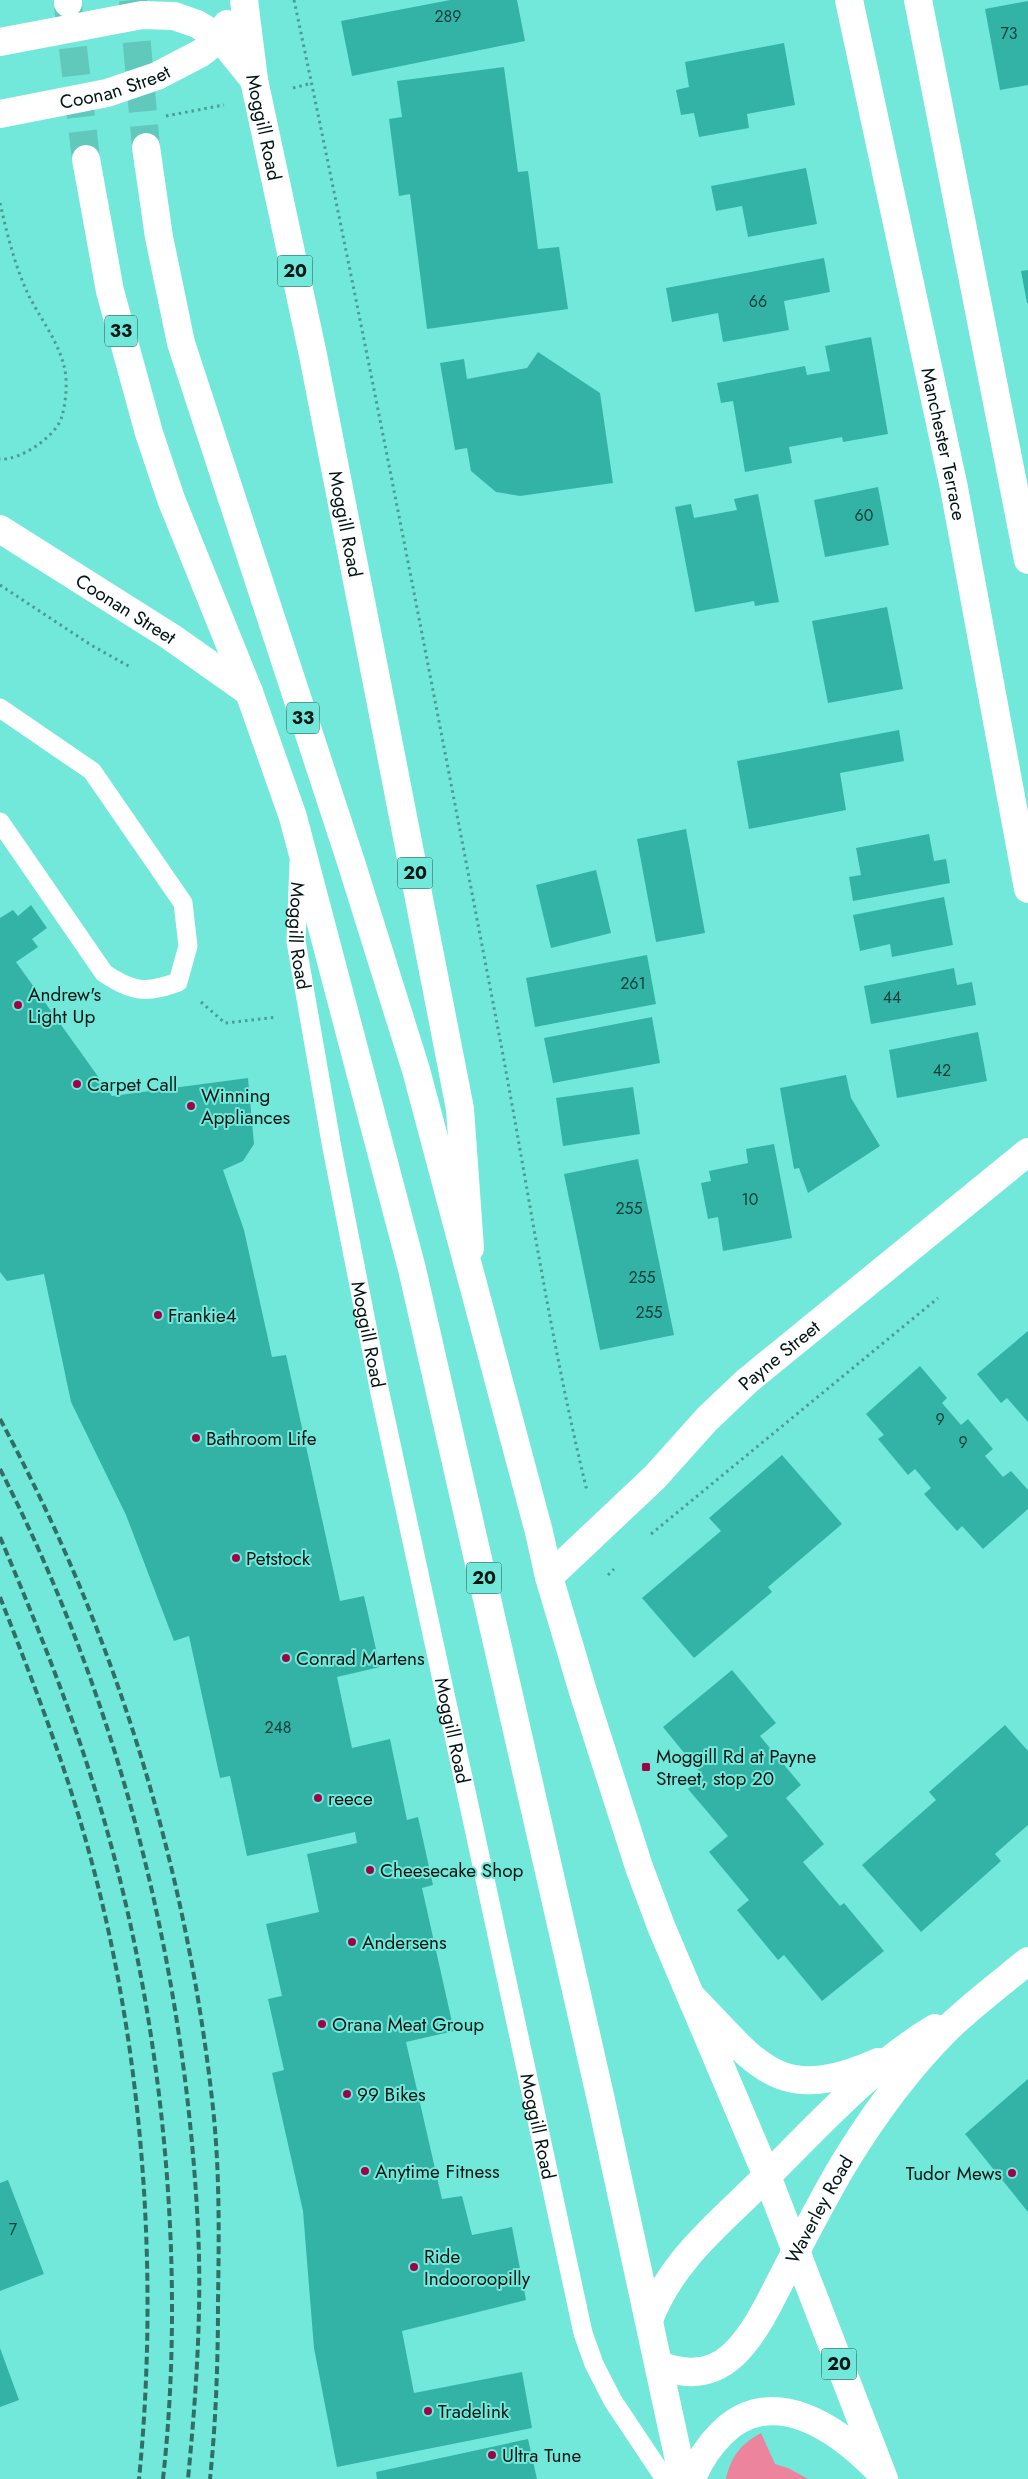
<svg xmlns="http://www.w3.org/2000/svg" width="1028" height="2479" viewBox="0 0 1028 2479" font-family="Jost,sans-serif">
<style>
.green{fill:#ec849e}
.building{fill:#33b3a6}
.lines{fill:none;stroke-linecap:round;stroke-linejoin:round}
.highway-tunnel{stroke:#61c8bc;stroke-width:28;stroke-dasharray:28 14;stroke-linecap:butt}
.path{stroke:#499d93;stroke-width:3;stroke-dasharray:2.5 4;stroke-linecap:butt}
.lane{stroke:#fff;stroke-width:19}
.street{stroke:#fff;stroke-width:28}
.secondary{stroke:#fff;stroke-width:28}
.primary{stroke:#fff;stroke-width:28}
.highway{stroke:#fff;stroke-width:28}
.rail{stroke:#306e67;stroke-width:4;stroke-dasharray:8 4;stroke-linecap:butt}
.poi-dot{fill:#9e0348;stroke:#72e8da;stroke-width:2}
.labels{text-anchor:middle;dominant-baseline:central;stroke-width:4;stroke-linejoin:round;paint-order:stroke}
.number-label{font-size:16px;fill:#0d3d38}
.shield{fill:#72e8da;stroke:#22554f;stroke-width:1}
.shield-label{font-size:18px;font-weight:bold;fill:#001614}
.street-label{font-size:19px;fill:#001614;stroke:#72e8da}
.poi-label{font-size:19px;fill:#001614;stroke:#72e8da;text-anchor:start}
</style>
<rect width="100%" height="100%" fill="#72e8da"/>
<path class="green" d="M761 2433 775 2464 788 2468 808 2479H726C731 2456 741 2444 761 2433Z"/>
<g class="building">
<path d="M450 0H517L525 41 352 76 341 21Z"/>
<path d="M1028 1V85L1000 90 985 9Z"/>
<path d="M784 43 795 105 747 114 749 128 699 137 694 113 681 115 676 90 689 87 685 62Z"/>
<path d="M504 67 518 172 528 171 538 249 559 247 568 309 427 329 410 194 399 196 389 119 402 117 397 81Z"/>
<path d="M806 168 817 224 748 237 742 206 716 211 711 186Z"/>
<path d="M824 258 830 292 784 301 789 330 723 342 718 313 672 322 666 288Z"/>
<path d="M1028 270V303H1027L1021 271Z"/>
<path d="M871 337 888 434 843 442 842 437 789 447 792 463 745 472 733 401 721 403 717 383 805 366 807 375 830 371 825 346Z"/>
<path d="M538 352 600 393 613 483 520 496 496 492 471 471 467 448 455 450 440 363 464 359 467 379 527 368Z"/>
<path d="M878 487 889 545 825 557 814 500Z"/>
<path d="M758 494 779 602 755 606 754 601 695 612 675 507 691 504 694 518 737 510 734 499Z"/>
<path d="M887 607 903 689 828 703 812 621Z"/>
<path d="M899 730 904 761 840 773 846 810 749 829 737 761Z"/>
<path d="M686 829 705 933 656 942 637 839Z"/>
<path d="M929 834 934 861 946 859 950 883 853 901 849 877 861 875 856 848Z"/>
<path d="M596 870 611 933 551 948 536 885Z"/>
<path d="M944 897 953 945 892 957 890 944 860 951 853 915Z"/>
<path d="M31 905 47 928 32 939 38 947 16 962 112 1096 248 1078 254 1144 243 1161 223 1170 244 1230 272 1357 286 1355 340 1601 364 1596 380 1667 337 1677 352 1748 390 1739 407 1820 418 1817 433 1885 422 1888 454 2031 406 2042 442 2199 462 2196 472 2235 512 2227 526 2300 402 2331 414 2393 522 2372 532 2428 337 2467 314 2348 303 2211 272 2073 284 2070 268 1999 282 1996 266 1924 319 1912 307 1854 357 1843 355 1832 247 1856 230 1776 220 1778 189 1636 174 1641 126 1515 71 1402 44 1274 7 1281 0 1272V918L13 910 18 916Z"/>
<path d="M647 955 656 1004 535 1027 526 978Z"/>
<path d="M954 968 957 985 972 982 976 1005 871 1024 864 986Z"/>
<path d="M652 1017 660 1063 553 1083 544 1038Z"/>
<path d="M978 1032 987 1081 897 1098 889 1050Z"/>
<path d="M846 1075 851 1098 880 1146 808 1193 799 1168 794 1169 780 1088Z"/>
<path d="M633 1087 640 1134 563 1146 556 1098Z"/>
<path d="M774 1144 792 1238 723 1251 718 1217 708 1219 701 1183 711 1181 709 1171 748 1163 746 1149Z"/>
<path d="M638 1159 674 1335 600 1350 564 1174Z"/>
<path d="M1028 1331V1422L1007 1398 1001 1403 977 1374Z"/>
<path d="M920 1366 947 1398 942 1403 961 1425 968 1419 993 1449 985 1456 1003 1477 1011 1471 1028 1490V1509L983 1549 962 1526 957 1531 924 1494 931 1488 915 1469 908 1475 878 1439 884 1435 866 1414Z"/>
<path d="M782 1455 842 1524 768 1587 772 1592 694 1658 642 1598 721 1531 709 1518Z"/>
<path d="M732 1670 776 1723 760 1736 801 1785 786 1798 824 1844 803 1862 840 1906 844 1903 884 1951 822 2001 784 1955 778 1960 737 1910 749 1900 709 1852 728 1836 688 1789 703 1776 663 1727Z"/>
<path d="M1005 1725 1028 1751V1825L995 1854 1001 1861 921 1932 862 1865 936 1800 929 1792Z"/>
<path d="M1028 2079V2212L965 2134Z"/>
<path d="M8 2180 44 2274 0 2291V2183Z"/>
<path d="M0 2348 19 2400 0 2407Z"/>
<path d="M528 2439 537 2479H377L376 2472Z"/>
</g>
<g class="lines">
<g class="highway-tunnel">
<path d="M133 0 146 147"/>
<path d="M68 6 86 159"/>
</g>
<g class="path">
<path d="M294 0C367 344 433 689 499 1034 528 1186 550 1340 587 1491"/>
<path d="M293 88 312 83"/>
<path d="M166 116 224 105"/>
<path d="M0 203C7 234 15 266 28 294 40 318 58 341 64 366 68 380 66 402 62 416 57 436 20 461 0 459"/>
<path d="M0 585 91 645 132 668"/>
<path d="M201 1002 225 1023 277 1017"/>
<path d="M651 1534 938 1298"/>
<path d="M608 1575 614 1569"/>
</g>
<g class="lane">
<path d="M0 708 92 771 183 903 188 946 178 982C146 994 132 992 104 973L0 822"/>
<path id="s1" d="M299 862 296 941 332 1148 380 1393 583 2333 594 2364 613 2401 665 2479"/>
</g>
<g class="street">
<path id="s2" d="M849 0 954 488 1028 889"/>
<path d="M918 0 1028 560"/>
<path id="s3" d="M549 1577 655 1477 707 1419 747 1381 1028 1152"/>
</g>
<g class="secondary">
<path d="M691 1996C757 2063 777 2107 878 2062"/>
<path d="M649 2320C672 2259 721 2222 765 2178 819 2125 870 2067 935 2028"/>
<path id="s4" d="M660 2365C686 2376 711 2375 733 2355 755 2334 768 2305 782 2278 802 2240 821 2202 843 2165 872 2117 907 2069 947 2029 972 2005 1001 1983 1028 1961"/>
</g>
<g class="primary">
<path id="s5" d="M244 0 254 80 313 355 460 1109 470 1248"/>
<path d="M0 42 142 15 174 16 197 24 220 38 254 80"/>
<path id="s6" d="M0 114 107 93 157 76 201 53 220 38 227 24"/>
<path id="s7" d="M0 529 171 637 249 692"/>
</g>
<g class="highway">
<path d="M68 0V3"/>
<path d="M146 147 159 237 181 343 351 862 416 1070 539 1532 549 1577 584 1695 639 1867 661 1926 767 2176 884 2479"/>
<path d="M86 159 110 291 149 433 171 499 249 692 293 817 412 1269 601 2100 683 2479"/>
<path d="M692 2479C698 2463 709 2446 721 2434 772 2382 838 2429 878 2470"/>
</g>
<g class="rail">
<path d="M0 1419C114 1630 185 1861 212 2099 220 2167 219 2235 218 2303 218 2361 216 2421 210 2479"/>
<path d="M0 1469C120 1703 185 1966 198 2228 202 2312 196 2396 188 2479"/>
<path d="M0 1537C41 1634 80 1732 108 1834 164 2035 186 2271 163 2479"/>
<path d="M0 1597C34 1684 68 1772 92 1863 144 2057 159 2279 139 2479"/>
</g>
</g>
<g class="poi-dot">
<circle cx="18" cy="1005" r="5"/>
<circle cx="77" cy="1084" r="5"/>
<circle cx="191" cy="1106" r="5"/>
<circle cx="158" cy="1315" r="5"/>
<circle cx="196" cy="1438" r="5"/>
<circle cx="236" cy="1558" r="5"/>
<circle cx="286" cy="1658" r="5"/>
<rect x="641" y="1762" width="10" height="10" rx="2.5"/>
<circle cx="318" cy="1798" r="5"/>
<circle cx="370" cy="1870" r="5"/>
<circle cx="352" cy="1942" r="5"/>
<circle cx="322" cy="2024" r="5"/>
<circle cx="347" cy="2094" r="5"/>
<circle cx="365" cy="2171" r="5"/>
<circle cx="1012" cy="2173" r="5"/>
<circle cx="414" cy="2267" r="5"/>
<circle cx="428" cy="2411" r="5"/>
<circle cx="492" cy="2455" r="5"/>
</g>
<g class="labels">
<g class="number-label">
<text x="448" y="16">289</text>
<text x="1009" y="33">73</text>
<text x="758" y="301">66</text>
<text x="864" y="515">60</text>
<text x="633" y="983">261</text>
<text x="892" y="997">44</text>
<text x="942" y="1070">42</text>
<text x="750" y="1199">10</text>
<text x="629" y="1208">255</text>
<text x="642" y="1277">255</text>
<text x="649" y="1312">255</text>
<text x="940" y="1419">9</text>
<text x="963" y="1442">9</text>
<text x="278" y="1727">248</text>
<text x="13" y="2229">7</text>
</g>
<g class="shield">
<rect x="277.5" y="255.5" width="35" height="31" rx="4"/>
<rect x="105" y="315.5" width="32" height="31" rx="4"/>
<rect x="287" y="702.5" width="32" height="31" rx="4"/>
<rect x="397.5" y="857.5" width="35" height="31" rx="4"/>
<rect x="466.5" y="1562.5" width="35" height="31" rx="4"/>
<rect x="821.5" y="2348.5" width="35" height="31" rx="4"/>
</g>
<g class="shield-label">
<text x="295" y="271">20</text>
<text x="121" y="331">33</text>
<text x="303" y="718">33</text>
<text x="415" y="873">20</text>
<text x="484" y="1578">20</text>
<text x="839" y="2364">20</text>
</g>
<g class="street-label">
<text stroke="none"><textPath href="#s6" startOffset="118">Coonan Street</textPath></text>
<text stroke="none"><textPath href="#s5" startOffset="129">Moggill Road</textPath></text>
<text stroke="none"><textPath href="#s2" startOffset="454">Manchester Terrace</textPath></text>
<text stroke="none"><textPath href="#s5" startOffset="534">Moggill Road</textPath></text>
<text stroke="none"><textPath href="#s7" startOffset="149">Coonan Street</textPath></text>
<text stroke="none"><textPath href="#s1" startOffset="74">Moggill Road</textPath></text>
<text stroke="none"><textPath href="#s1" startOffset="479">Moggill Road</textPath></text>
<text stroke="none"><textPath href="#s3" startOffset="320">Payne Street</textPath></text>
<text stroke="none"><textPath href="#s1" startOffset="884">Moggill Road</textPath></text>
<text stroke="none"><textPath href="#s1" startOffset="1289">Moggill Road</textPath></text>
<text stroke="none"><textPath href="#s4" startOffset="248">Waverley Road</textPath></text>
</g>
<g class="poi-label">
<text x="28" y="994">Andrew's<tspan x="28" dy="22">Light Up</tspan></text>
<text x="87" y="1084">Carpet Call</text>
<text x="201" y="1095">Winning<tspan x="201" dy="22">Appliances</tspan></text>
<text x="168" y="1315">Frankie4</text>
<text x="206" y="1438">Bathroom Life</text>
<text x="246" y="1558">Petstock</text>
<text x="296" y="1658">Conrad Martens</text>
<text x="656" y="1756">Moggill Rd at Payne<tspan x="656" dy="22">Street, stop 20</tspan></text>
<text x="328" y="1798">reece</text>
<text x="380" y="1870">Cheesecake Shop</text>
<text x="362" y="1942">Andersens</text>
<text x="332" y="2024">Orana Meat Group</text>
<text x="357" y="2094">99 Bikes</text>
<text x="375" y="2171">Anytime Fitness</text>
<text x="1002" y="2173" text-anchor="end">Tudor Mews</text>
<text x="424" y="2256">Ride<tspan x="424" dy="22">Indooroopilly</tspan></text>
<text x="438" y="2411">Tradelink</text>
<text x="502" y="2455">Ultra Tune</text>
</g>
</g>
</svg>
